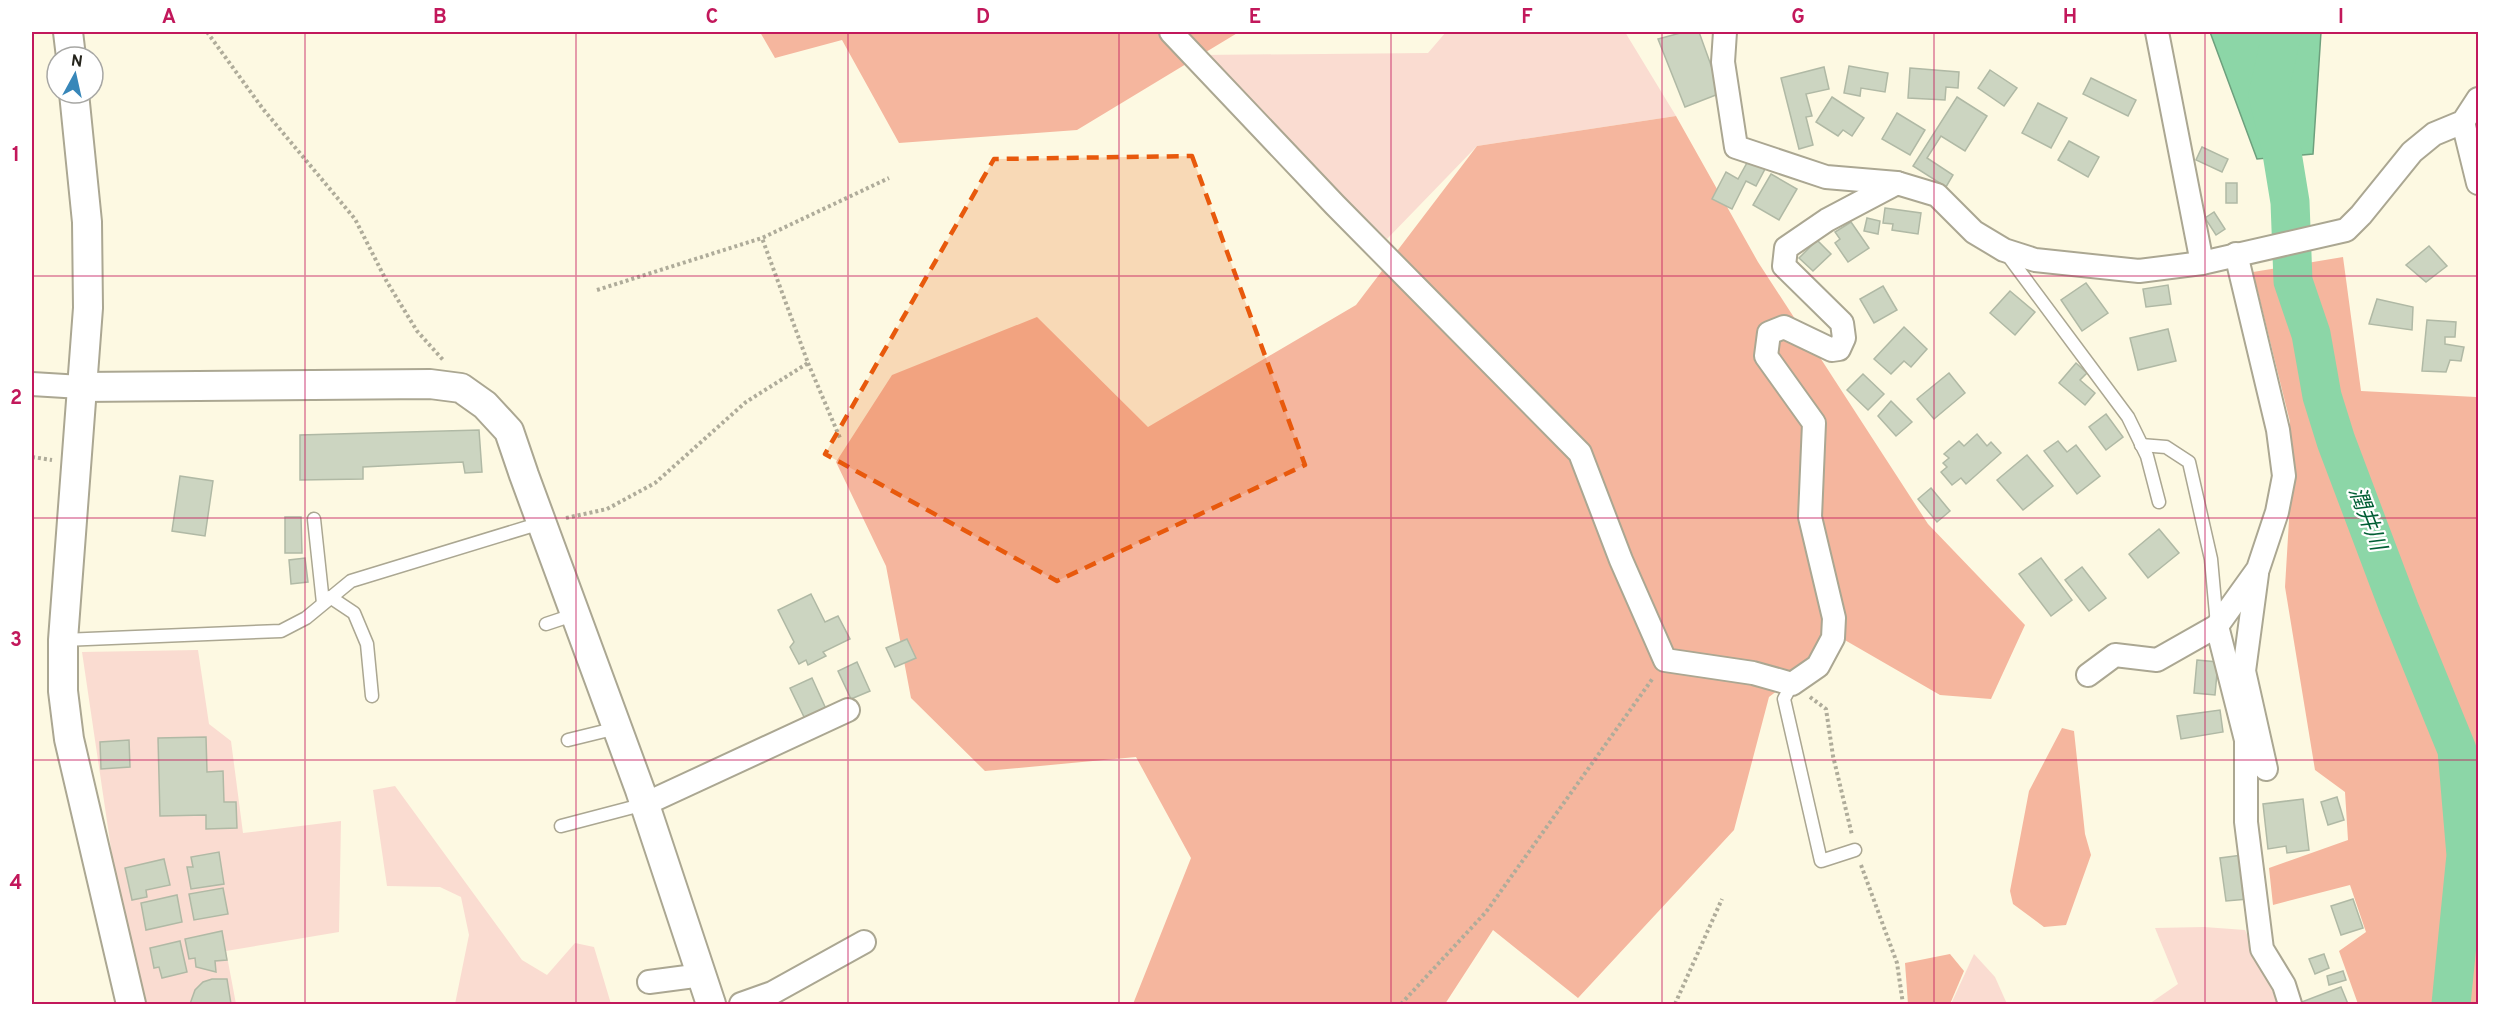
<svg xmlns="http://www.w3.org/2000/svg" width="2510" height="1036" viewBox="0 0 2510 1036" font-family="Overpass,'Noto Sans JP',sans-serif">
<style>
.green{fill:#fadcd1}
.forest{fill:#f5b69e}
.water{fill:#8cd6a7;stroke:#6da07d;stroke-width:1.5}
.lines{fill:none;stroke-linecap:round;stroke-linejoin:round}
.river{stroke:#8cd6a7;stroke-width:39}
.building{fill:#ccd5c1;stroke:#b0b9a5;stroke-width:1.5}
.service-casing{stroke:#aba792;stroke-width:15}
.minor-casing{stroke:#aba792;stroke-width:26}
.tertiary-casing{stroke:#aba792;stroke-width:32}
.path{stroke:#afac9a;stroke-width:4;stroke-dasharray:3 3;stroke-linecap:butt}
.service{stroke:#fff;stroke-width:12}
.minor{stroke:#fff;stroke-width:22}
.tertiary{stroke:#fff;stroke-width:28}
.marked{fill:#e8590c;fill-opacity:0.2;stroke:#e8590c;stroke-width:4.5;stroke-dasharray:12 8;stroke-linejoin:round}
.grid{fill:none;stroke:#c2185b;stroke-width:1.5;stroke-opacity:0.55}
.labels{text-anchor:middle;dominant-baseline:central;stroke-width:4.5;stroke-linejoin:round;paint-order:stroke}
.water-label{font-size:22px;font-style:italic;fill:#005e34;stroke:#fff}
.neatline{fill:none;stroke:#c2185b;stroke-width:2}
.grid-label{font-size:20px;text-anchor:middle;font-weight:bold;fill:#c2185b}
</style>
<rect width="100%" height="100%" fill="#fdf9e2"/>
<g class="green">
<path d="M1446 32H1625L1676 116 1477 146 1387 239 1200 55 1428 53Z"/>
<path d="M198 650 209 724 231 741 243 833 341 821 339 932 226 951 236 1004H134L82 652Z"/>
<path d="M395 786 522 960 547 975 575 943 594 947 611 1004H455L469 935 461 897 440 887 387 886 373 790Z"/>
<path d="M2204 927 2245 930 2278 1004H2149L2178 984 2155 928Z"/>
<path d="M1974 954 1995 977 2007 1004H1951Z"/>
</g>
<g class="forest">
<path d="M760 32H1239L1077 130 899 143 842 40 775 58Z"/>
<path d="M1676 116 1758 262 1928 524 2025 625 1991 699 1940 695 1843 639 1769 697 1734 830 1578 998 1493 930 1445 1004H1133L1191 858 1136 757 985 771 911 698 886 566 836 462 892 375 1037 317 1148 427 1356 305 1477 146Z"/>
<path d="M2343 257 2361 391 2476 397 2478 388V1004H2358L2339 951 2366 932 2350 885 2273 905 2269 868 2348 840 2345 792 2315 770 2285 587 2289 520 2290 422 2253 272Z"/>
<path d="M2062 728 2074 731 2085 834 2091 855 2066 925 2044 927 2013 904 2010 891 2029 791Z"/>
<path d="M1950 954 1964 971 1950 1004H1908L1905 963Z"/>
</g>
<path class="water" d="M2210 32H2321L2313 154 2257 159Z"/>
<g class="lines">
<path class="river" d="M2282 32 2268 95 2281 147 2290 202 2293 281 2311 334 2322 396 2336 441 2399 608 2457 750 2466 855 2451 1004"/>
</g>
<g class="building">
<path d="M1684 32H1699L1721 93 1685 107 1658 39Z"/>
<path d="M1849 66 1888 73 1885 92 1861 88 1860 96 1844 93Z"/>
<path d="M1824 67 1829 89 1806 94 1812 116 1806 117 1813 145 1799 149 1781 78Z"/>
<path d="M1910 68 1959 72 1958 88 1946 87 1945 100 1908 98Z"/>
<path d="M1990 70 2017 88 2004 106 1978 88Z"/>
<path d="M2091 78 2136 100 2128 116 2083 94Z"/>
<path d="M1832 97 1864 118 1852 136 1843 130 1838 136 1816 122Z"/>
<path d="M1957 97 1987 116 1965 151 1941 136 1927 158 1953 175 1946 187 1913 166Z"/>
<path d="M2038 103 2067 118 2051 148 2022 133Z"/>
<path d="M1897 113 1925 130 1910 155 1882 139Z"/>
<path d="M2069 141 2099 157 2088 177 2058 160Z"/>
<path d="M2202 147 2228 159 2222 172 2196 160Z"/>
<path d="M1748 161 1765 169 1756 186 1746 181 1732 209 1712 199 1726 172 1738 179Z"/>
<path d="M1771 174 1797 189 1779 220 1753 205Z"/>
<rect x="2226" y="183" width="11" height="20"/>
<path d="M1885 208 1921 213 1918 234 1892 230 1893 224 1883 223Z"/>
<path d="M2214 212 2225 229 2216 235 2205 218Z"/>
<path d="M1867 218 1880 221 1878 234 1864 231Z"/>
<path d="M1851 222 1869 248 1848 262 1835 243 1840 239 1835 232Z"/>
<path d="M1817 240 1831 254 1813 271 1799 258Z"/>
<path d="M2429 246 2447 266 2426 282 2406 265Z"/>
<path d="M2086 283 2108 313 2082 331 2061 300Z"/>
<path d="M2168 285 2171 304 2146 307 2143 289Z"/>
<path d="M1883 286 1897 310 1874 323 1860 299Z"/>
<path d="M2010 291 2035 312 2015 335 1990 313Z"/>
<path d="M2377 299 2413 307 2412 330 2369 324Z"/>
<path d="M2427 320 2456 322 2455 337H2445V344L2464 347 2461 361 2450 360 2446 372 2422 371Z"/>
<path d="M1904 327 1927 349 1911 367 1904 361 1891 374 1874 359Z"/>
<path d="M2168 329 2176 361 2138 370 2130 338Z"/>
<path d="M2076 363 2087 373 2080 380 2095 393 2085 405 2059 383Z"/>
<path d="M1949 373 1965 393 1934 419 1917 399Z"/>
<path d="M1863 374 1884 394 1868 410 1847 390Z"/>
<path d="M1891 401 1912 422 1896 436 1878 416Z"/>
<path d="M2106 414 2123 437 2106 450 2089 427Z"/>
<path d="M479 430 482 472 465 473 463 462 363 467V479L300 480V435Z"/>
<path d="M1977 434 1987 446 1991 442 2001 453 1966 484 1961 478 1952 485 1941 472 1947 467 1943 463 1949 458 1944 454 1959 441 1964 446Z"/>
<path d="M2058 441 2067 452 2076 445 2100 476 2077 494 2044 451Z"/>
<path d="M2027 455 2053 486 2023 510 1997 480Z"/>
<path d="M180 476 213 481 205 536 172 531Z"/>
<path d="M1931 488 1950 511 1937 522 1918 499Z"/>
<path d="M285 517H301L302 553H285Z"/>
<path d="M2159 529 2179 553 2148 578 2129 554Z"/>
<path d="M305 558 308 582 291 584 289 560Z"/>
<path d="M2041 558 2072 600 2051 616 2019 574Z"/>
<path d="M2082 567 2106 598 2089 611 2065 580Z"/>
<path d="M811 594 825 622 838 616 850 639 823 652 826 656 808 665 806 660 799 664 790 647 794 642 778 610Z"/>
<path d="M907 639 916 658 895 667 886 648Z"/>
<path d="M2197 660 2218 662 2215 695 2194 693Z"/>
<path d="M857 662 870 691 851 699 838 671Z"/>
<path d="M812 678 826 709 805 719 790 688Z"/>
<path d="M2220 710 2223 732 2181 739 2177 716Z"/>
<path d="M206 737 207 772 223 771 224 802H236L237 828 206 829V815L160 816 158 738Z"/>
<path d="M129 740 130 767 101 769 100 742Z"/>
<path d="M2337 797 2344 820 2328 825 2321 802Z"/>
<path d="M2303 799 2309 850 2287 853 2286 846 2268 849 2263 804Z"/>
<path d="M219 852 224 884 191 889 187 867H193L191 857Z"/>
<path d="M2242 855 2248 899 2226 901 2220 858Z"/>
<path d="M164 859 170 885 146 890 147 897 132 900 125 868Z"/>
<path d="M223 888 228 914 194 920 189 894Z"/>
<path d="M177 895 182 922 146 930 141 903Z"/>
<path d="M2353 899 2363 928 2341 935 2331 906Z"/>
<path d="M222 931 227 960 215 961 216 972 196 967 195 958 189 959 185 939Z"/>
<path d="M180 941 187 972 162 978 159 967 154 968 150 948Z"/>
<path d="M2324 954 2329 968 2315 974 2309 959Z"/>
<path d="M2343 971 2346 980 2329 985 2327 976Z"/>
<path d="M212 979H227L231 1004H190L195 990 203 982Z"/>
<path d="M2341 987 2348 1004H2300L2299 1003Z"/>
</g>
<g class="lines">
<g class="service-casing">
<g id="service">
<path d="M2006 253 2128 417 2147 456 2159 502"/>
<path d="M2141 445 2166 447 2189 462 2211 559 2217 625"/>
<path d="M314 519 323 603"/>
<path d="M330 597 354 613 367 644 372 696"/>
<path d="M546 624 576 614"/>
<path d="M63 640 281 631 306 618 351 581 541 523"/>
<path d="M1792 684 1784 699 1821 861 1855 850"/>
<path d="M568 740 617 728"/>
<path d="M561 826 645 804"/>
</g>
</g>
<g class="minor-casing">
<g id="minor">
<path d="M1171 32 1335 205 1580 453 1621 560 1665 660 1753 673 1792 684 1818 666 1833 638 1834 618 1810 517 1814 423 1766 356 1769 333 1784 327 1832 350 1839 349 1844 338 1842 323 1784 266 1786 248 1827 220 1897 183 1937 195 1974 232 2004 250 2035 260 2139 271 2202 263 2346 230 2361 215 2412 152 2434 134 2463 122 2478 99"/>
<path d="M1725 32 1723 62 1736 147 1826 177 1897 183"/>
<path d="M2157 32 2202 263"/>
<path d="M2463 122 2478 183"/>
<path d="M32 384 81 387"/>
<path d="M2257 574 2244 671 2266 769"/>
<path d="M2217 626 2246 740V822L2262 949 2284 985 2290 1004"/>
<path d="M2088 675 2115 655 2157 660 2217 626 2258 569 2277 512 2284 476 2278 430 2236 254"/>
<path d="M645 804 848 710"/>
<path d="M649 982 702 975"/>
<path d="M741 1004 772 993 864 942"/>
</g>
</g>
<g class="tertiary-casing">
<g id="tertiary">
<path d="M68 32 71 57"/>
<path d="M74 93 87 222 88 308 63 640V691L69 739 131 1004"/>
<path d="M81 387 430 384 461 388 485 405 509 431 524 475 640 790 711 1004"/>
</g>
</g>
<g class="path">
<path d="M207 32 263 109 355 219 387 282 417 331 444 361"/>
<path d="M597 290 762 238 889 178"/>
<path d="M808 363 840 438"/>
<path d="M32 457 52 460"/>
<path d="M566 518 607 509 655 483 746 402 808 363 762 238"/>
<path d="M1810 697 1826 709 1833 756 1852 835"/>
<path d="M1861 865 1897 963 1903 1004"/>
<path d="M1401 1004 1486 912 1653 678"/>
<path d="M1675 1004 1722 899"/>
</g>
<use href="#service" class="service"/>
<use href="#minor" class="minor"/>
<use href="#tertiary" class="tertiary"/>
</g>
<path class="marked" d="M1192 156 1305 465 1057 581 825 454 994 159Z"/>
<path class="grid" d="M305 32V1004M576 32V1004M848 32V1004M1119 32V1004M1391 32V1004M1662 32V1004M1934 32V1004M2205 32V1004M32 276H2478M32 518H2478M32 760H2478"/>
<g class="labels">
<g class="water-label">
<text transform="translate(2366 519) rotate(69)">潤井川</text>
</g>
</g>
<rect width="2510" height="1036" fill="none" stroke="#ffffff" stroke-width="66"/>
<g transform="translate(75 75) rotate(8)"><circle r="28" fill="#ffffff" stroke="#a7a7a4" stroke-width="1.5"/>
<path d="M0-4.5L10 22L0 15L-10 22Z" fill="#3887b9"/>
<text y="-9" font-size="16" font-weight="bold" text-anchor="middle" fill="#24231b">N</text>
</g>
<rect x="33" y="33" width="2444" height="970" class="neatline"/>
<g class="grid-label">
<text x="169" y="23">A</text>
<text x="440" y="23">B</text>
<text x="712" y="23">C</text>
<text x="983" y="23">D</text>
<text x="1255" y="23">E</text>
<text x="1527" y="23">F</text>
<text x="1798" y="23">G</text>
<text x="2070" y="23">H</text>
<text x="2341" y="23">I</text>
<text x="16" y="161">1</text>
<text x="16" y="404">2</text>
<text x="16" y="646">3</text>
<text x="16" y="889">4</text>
</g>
</svg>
